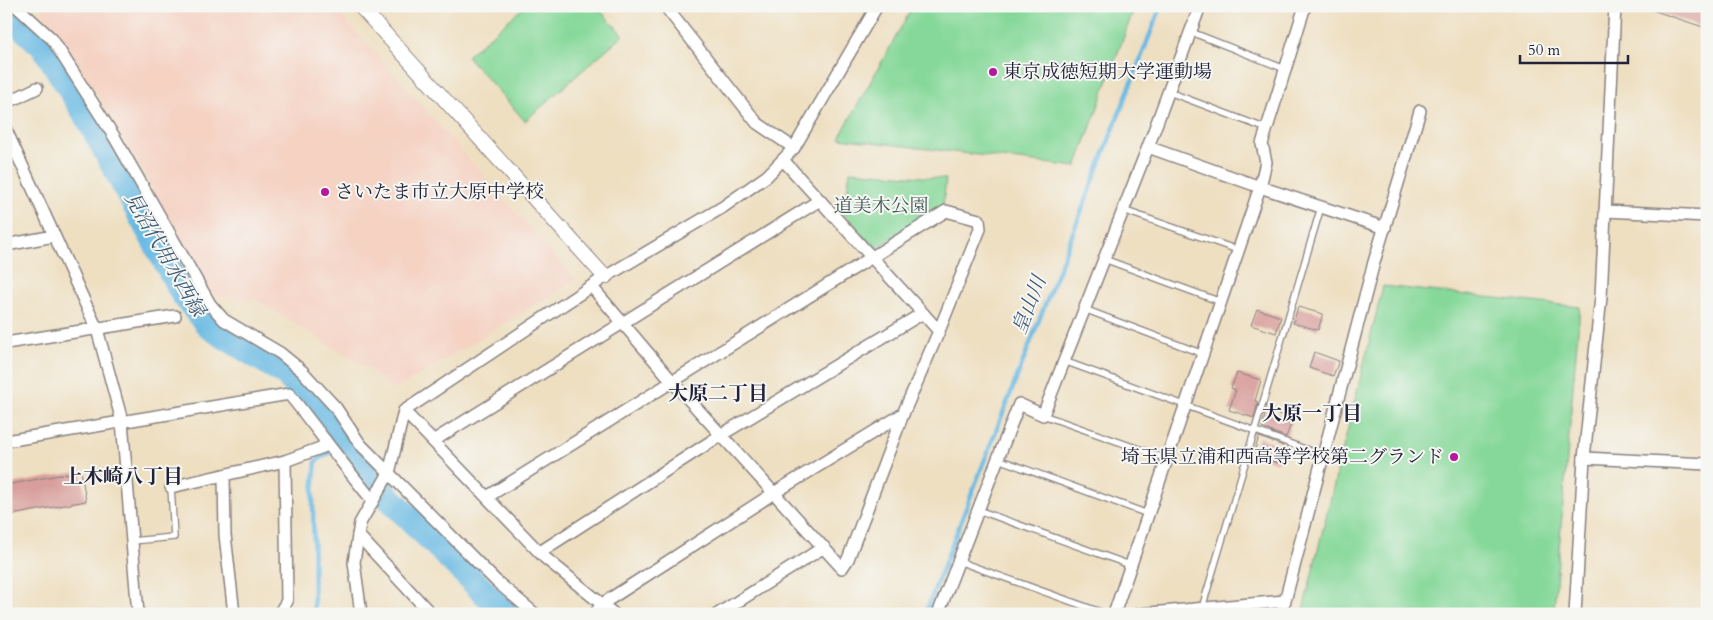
<svg xmlns="http://www.w3.org/2000/svg" width="1713" height="620" viewBox="0 0 1713 620" font-family="Cardo,'Noto Serif JP',serif">
<style>
.built{fill:#f5d2c2}
.green{fill:#85d899;stroke:#547d6a}
.lines{fill:none;stroke-linecap:round;stroke-linejoin:round}
.stream{stroke:#68b9e3;stroke-width:4.5}
.river{stroke:#68b9e3;stroke-width:26}
.building{fill:#d89e9b}
.service-casing{stroke:#88807e;stroke-width:8}
.minor-casing{stroke:#88807e;stroke-width:14}
.tertiary-casing{stroke:#88807e;stroke-width:16}
.service{stroke:#fff;stroke-width:5.5}
.minor{stroke:#fff;stroke-width:11}
.tertiary{stroke:#fff;stroke-width:14}
.poi-dot{fill:#b5179e;stroke:#f6f6f2;stroke-width:2}
.labels{text-anchor:middle;dominant-baseline:central;stroke-width:4;stroke-linejoin:round;paint-order:stroke}
.poi-label{font-size:19px;fill:#22223b;stroke:#f6f6f2;text-anchor:start}
.park-label{font-size:19px;fill:#405957;stroke:#f6f6f2}
.water-label{font-size:20px;font-style:italic;fill:#3a5776;stroke:#f6f6f2}
.neighbourhood-label{font-size:20px;font-weight:bold;fill:#22223b;stroke:#f6f6f2}
</style>
<rect width="100%" height="100%" fill="#f6f6f2"/>
<filter id="ink" filterUnits="userSpaceOnUse"><feTurbulence type="fractalNoise" baseFrequency=".02" numOctaves="2"/><feDisplacementMap in="SourceGraphic" scale="10" xChannelSelector="R" yChannelSelector="G"/><feConvolveMatrix kernelMatrix="1 2 1 2 8 2 1 2 1" color-interpolation-filters="sRGB"/></filter>
<filter id="wash" filterUnits="userSpaceOnUse"><feTurbulence type="fractalNoise" baseFrequency=".0096" numOctaves="4" result="noise"/><feDisplacementMap in="SourceGraphic" scale="20" xChannelSelector="R" yChannelSelector="G"/><feGaussianBlur stdDeviation="1.12" result="paint"/><feColorMatrix in="noise" values="0 0 0 0 0 0 0 0 0 0 0 0 0 0 0 0 0 1.4 0 .05"/><feComposite in="paint" operator="in"/></filter>
<g filter="url(#wash)">
<rect width="100%" height="100%" fill="#eedfc1"/>
<path class="built" d="M39 6H333L576 280 393 391 370 370 258 301 212 294 103 103Z"/>
<g class="green">
<path d="M525 6H596L623 35 525 121 467 56Z"/>
<path d="M913 6H1135L1076 167 839 138Z"/>
<path d="M850 171 946 179 943 206 875 249 844 214Z"/>
<path d="M1383 286 1580 307 1554 608 1492 614H1302Z"/>
</g>
<g class="lines">
<g class="stream">
<path d="M314 614 313 492 316 461 342 445"/>
<path d="M925 614 1161 6"/>
</g>
<path class="river" d="M6 12 44 47 88 118 183 294 210 327 286 374 310 400 366 475 506 614"/>
</g>
<g id="blocks">
<g class="building">
<path d="M1646 6H1707V16L1703 27 1646 8Z"/>
<path d="M1298 307 1323 314 1318 330 1293 323Z"/>
<path d="M1257 309 1281 317 1276 333 1251 325Z"/>
<path d="M1314 352 1339 361 1333 376 1309 368Z"/>
<path d="M1237 373 1261 380 1255 401 1258 402 1254 418 1229 410 1236 390 1231 388Z"/>
<path d="M1266 410 1293 419 1286 437 1262 428Z"/>
<path d="M1259 437 1283 446 1278 463 1253 455Z"/>
<path d="M81 471 86 501 6 516V485Z"/>
</g>
</g>
</g>
<g filter="url(#ink)">
<use href="#blocks" fill-opacity="0" stroke="#88807e" stroke-width="1"/>
<g class="lines">
<g class="service-casing">
<g id="service">
<path d="M1191 32 1285 69"/>
<path d="M1169 92 1267 129"/>
<path d="M1123 210 1238 250"/>
<path d="M1104 259 1221 302"/>
<path d="M1084 309 1203 354"/>
<path d="M1064 361 1324 456"/>
<path d="M1043 415 1167 459"/>
<path d="M998 459 1148 514"/>
<path d="M978 510 1130 565"/>
<path d="M132 541 174 537 171 487"/>
<path d="M958 561 1106 614"/>
<path d="M1202 608 1321 207"/>
<path d="M1282 614 1285 601"/>
</g>
</g>
<g class="minor-casing">
<g id="minor">
<path d="M16 6 52 39 115 138 210 304 224 320 280 353 302 371 336 408 360 444 496 581 535 614"/>
<path d="M665 6 757 123 794 148"/>
<path d="M6 103 37 88"/>
<path d="M6 130 97 329 122 421 138 614"/>
<path d="M1148 147 1260 187 1385 228"/>
<path d="M1605 211 1707 216"/>
<path d="M6 245 54 236"/>
<path d="M592 287 672 381 842 568 848 559 903 414 939 331 783 160"/>
<path d="M6 343 175 316"/>
<path d="M404 411 544 557 614 614"/>
<path d="M6 441 289 394C317 429 344 466 373 501"/>
<path d="M433 441 820 200"/>
<path d="M1584 458 1707 464"/>
<path d="M224 475 225 535 234 614"/>
<path d="M171 487 285 461 323 447 325 440"/>
<path d="M487 497 946 211 979 220 980 229 939 331"/>
<path d="M358 535 431 614"/>
<path d="M540 552 721 435 923 313"/>
<path d="M279 614 287 601 285 461"/>
<path d="M361 614 354 562 360 523 389 473 404 411 605 277 723 207 767 176 794 148 877 6"/>
<path d="M595 614 602 604 774 493 903 414"/>
<path d="M718 614 824 547"/>
<path d="M938 614 1019 404 1043 415 1148 147 1200 6"/>
<path d="M1114 614 1260 187 1266 162 1262 144 1305 6"/>
<path d="M1139 614 1285 601 1374 262 1420 111"/>
<path d="M1575 614 1584 458 1601 297 1615 6"/>
</g>
</g>
<g class="tertiary-casing">
<path id="tertiary" d="M360 6 605 277"/>
</g>
<use href="#service" class="service"/>
<use href="#minor" class="minor"/>
<use href="#tertiary" class="tertiary"/>
</g>
</g>
<g class="poi-dot">
<circle cx="993" cy="72" r="5"/>
<circle cx="325" cy="192" r="5"/>
<circle cx="1454" cy="457" r="5"/>
</g>
<g class="labels">
<g class="poi-label">
<text x="1003" y="72">東京成徳短期大学運動場</text>
<text x="335" y="192">さいたま市立大原中学校</text>
<text x="1444" y="457" text-anchor="end">埼玉県立浦和西高等学校第二グランド</text>
</g>
<g class="park-label">
<text x="881" y="206">道美木公園</text>
</g>
<g class="water-label">
<text transform="translate(165 254) rotate(60)">見沼代用水西縁</text>
<text transform="translate(1029 305) rotate(-69)">皇山川</text>
</g>
<g class="neighbourhood-label">
<text x="718" y="393">大原二丁目</text>
<text x="1312" y="413">大原一丁目</text>
<text x="123" y="476">上木崎八丁目</text>
</g>
</g>
<rect width="1713" height="620" fill="none" stroke="#f6f6f2" stroke-width="25"/>
<path d="M1520 55v8h108v-8" fill="none" stroke="#22223b" stroke-width="2.5"/>
<text x="1528" y="55" font-size="15" fill="#22223b" stroke="#f6f6f2" stroke-width="4" paint-order="stroke">50 m</text>
</svg>
